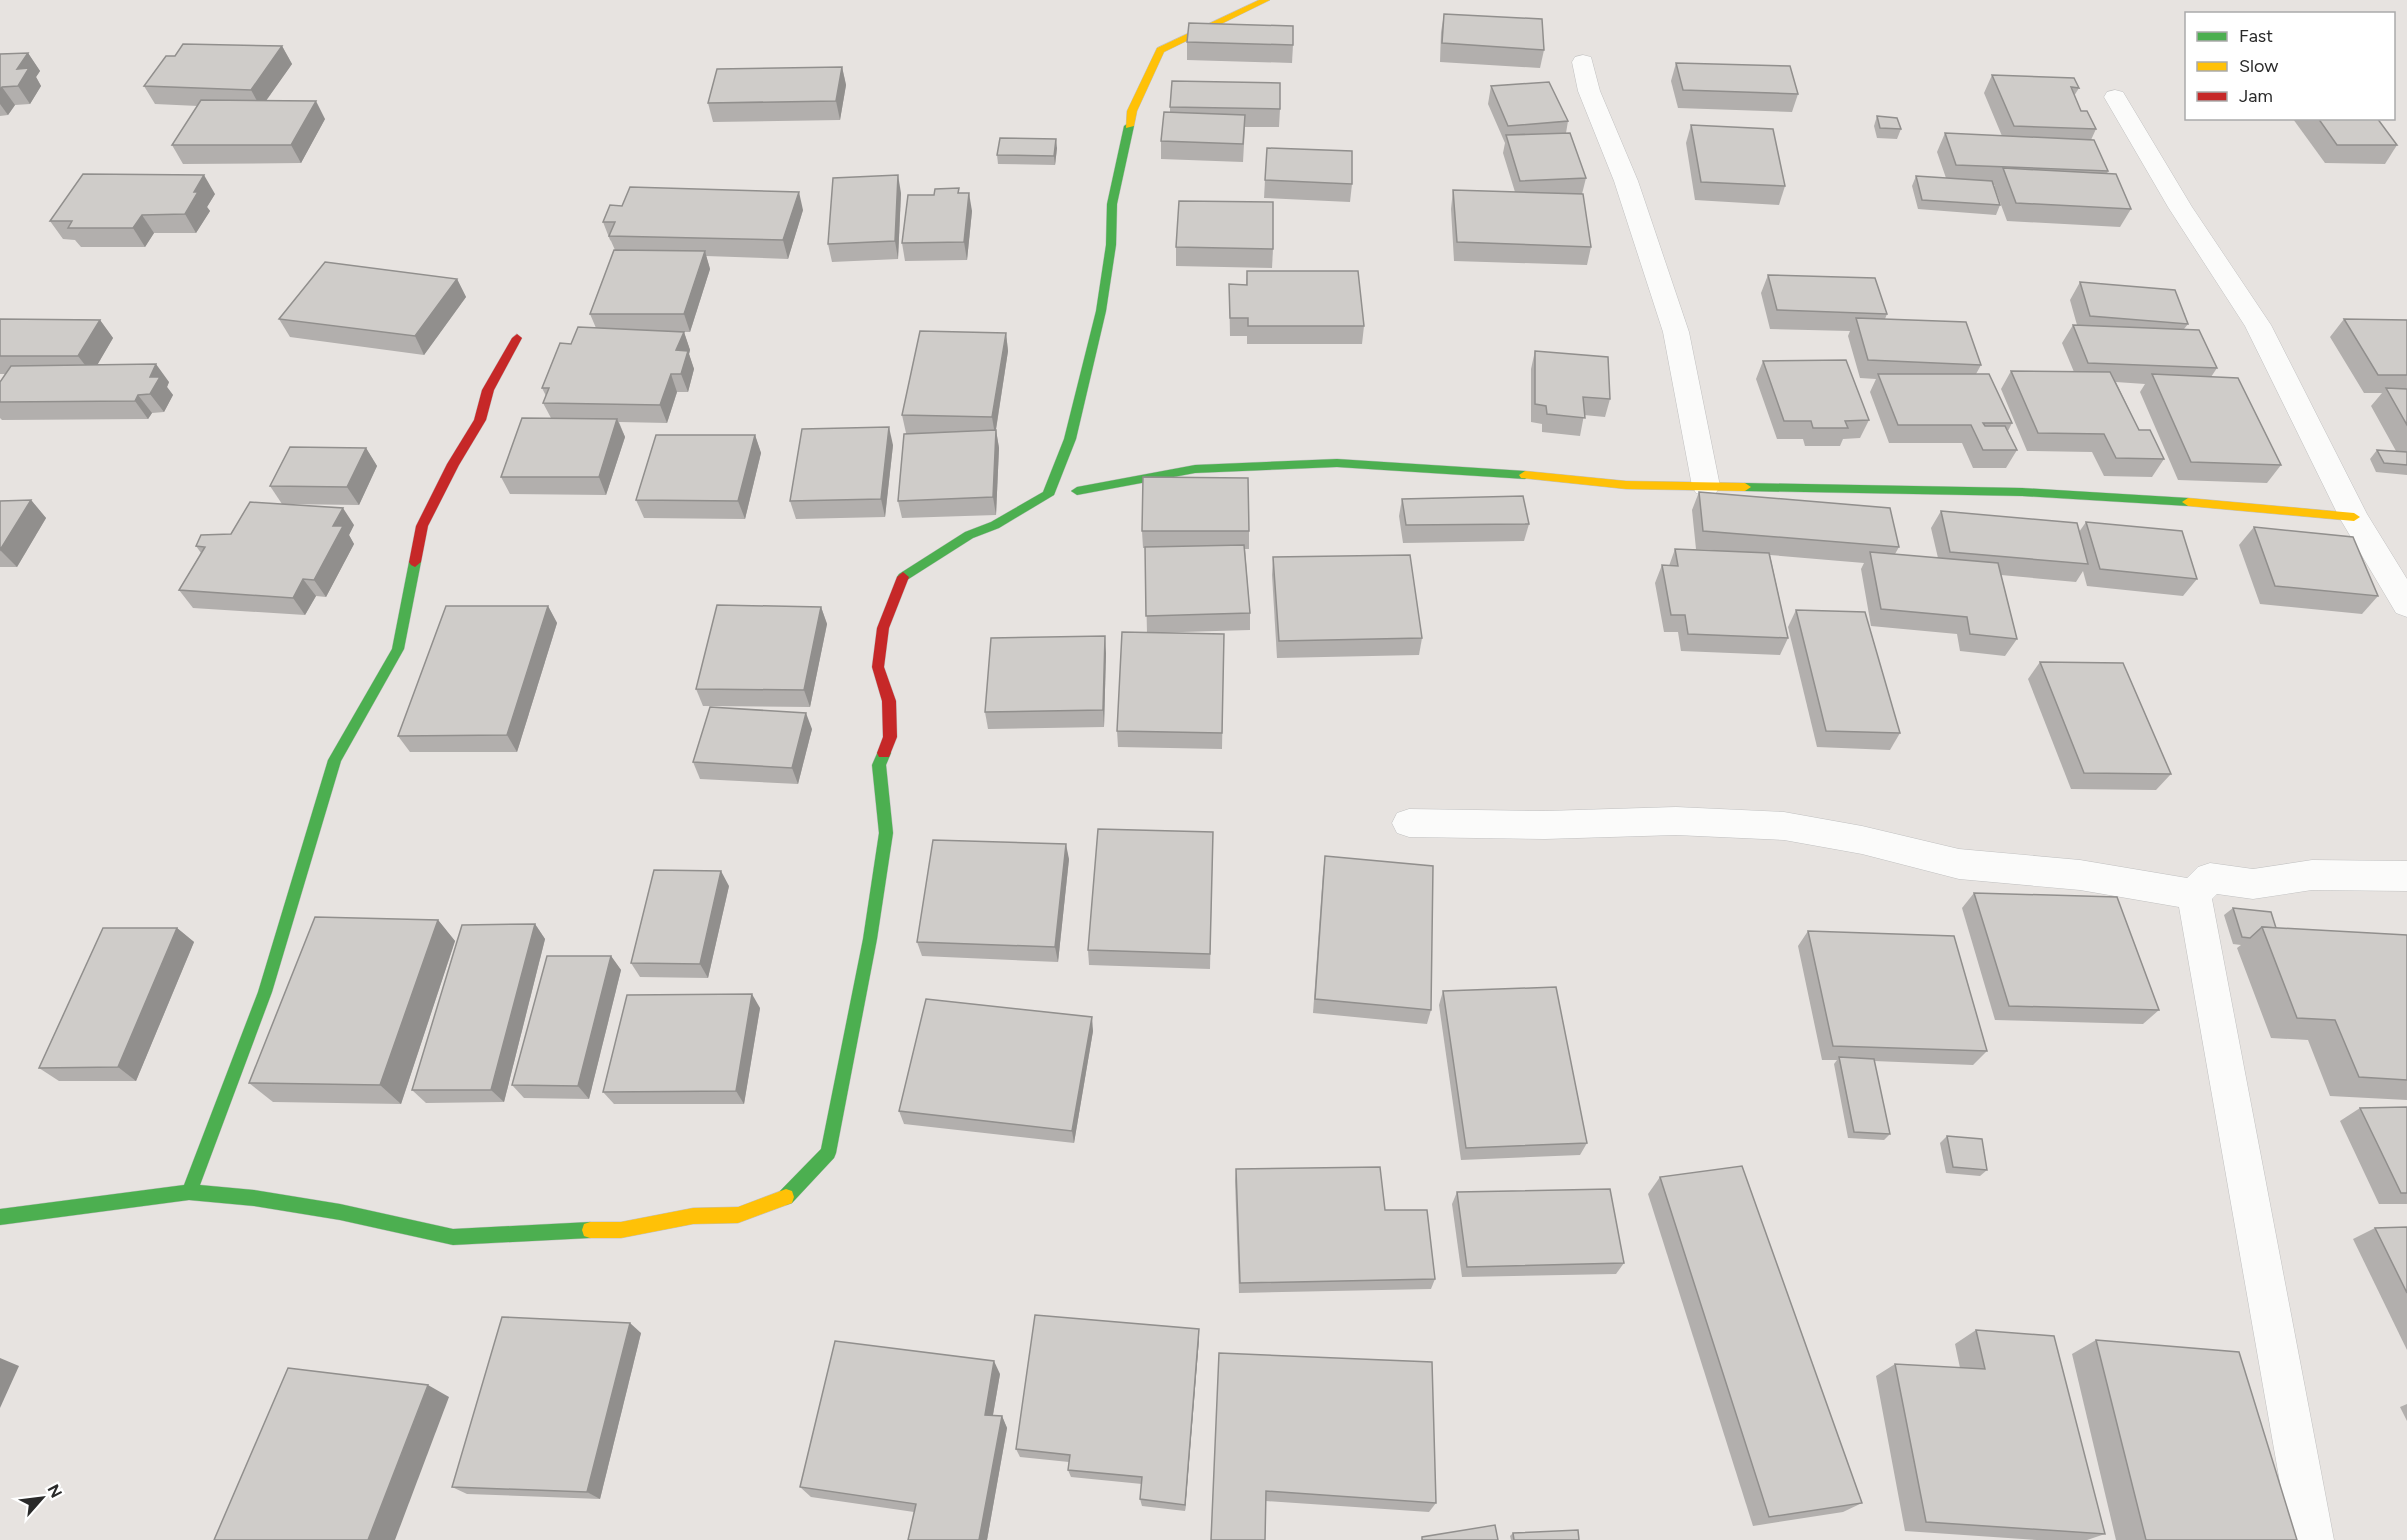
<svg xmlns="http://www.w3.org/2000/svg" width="2407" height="1540" viewBox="0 0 2407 1540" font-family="Figtree,sans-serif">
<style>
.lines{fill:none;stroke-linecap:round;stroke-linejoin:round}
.street-casing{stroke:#c1c1c1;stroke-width:1}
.fast-casing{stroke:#c1c1c1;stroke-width:1}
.slow-casing{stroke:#c1c1c1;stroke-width:1}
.jam-casing{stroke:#c1c1c1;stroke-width:1}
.street{fill:#fbfbfa;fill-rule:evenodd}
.fast{fill:#4caf50;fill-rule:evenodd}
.slow{fill:#ffc107;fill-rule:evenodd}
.jam{fill:#c62828;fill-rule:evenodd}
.wall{fill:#b2afad}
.shaded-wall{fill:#918f8d}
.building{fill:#cfccc9;stroke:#918f8d;stroke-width:1.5}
</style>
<rect width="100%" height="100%" fill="#e7e3e0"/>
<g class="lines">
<g class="street-casing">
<g id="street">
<path d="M1583 55 1591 57 1600 91 1638 181 1689 332 1720 486 1716 493 1706 496 1696 493 1692 486 1663 332 1614 181 1578 91 1572 62 1575 57Z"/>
<path d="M2115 90 2123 92 2192 207 2271 325 2367 514 2407 579V617L2396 613 2339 517 2245 326 2168 207 2104 97 2107 92Z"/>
<path d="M1676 807 1784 812 1862 826 1959 849 2080 860 2187 878 2198 867 2210 863 2253 869 2312 860 2407 861V891L2312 890 2253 899 2217 894 2212 899 2334 1540H2290L2179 907 2080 890 1959 879 1862 854 1784 840 1676 835 1545 839 1409 837 1397 833 1392 823 1397 813 1409 809 1545 811Z"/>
</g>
</g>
<g class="fast-casing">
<g id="fast">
<path d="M1129 123 1134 126 1117 204 1116 245 1106 311 1076 439 1054 495 999 528 973 538 907 580H899L897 577 899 574 965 532 991 522 1043 492 1064 439 1096 311 1106 245 1107 204 1124 126Z"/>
<path d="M1337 459 1525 471 1531 475 1525 479 1337 467 1195 473 1077 495 1071 491 1077 487 1195 465Z"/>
<path d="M1745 483 2022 488 2188 498 2194 502 2188 506 2022 496 1745 491 1739 487Z"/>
<path d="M415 557 421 562 404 649 341 761 272 992 200 1185 254 1190 340 1204 453 1229 590 1222 596 1224 598 1230 596 1236 590 1238 453 1245 340 1220 254 1206 189 1200 0 1225V1209L184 1185 258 992 328 760 392 649 409 562Z"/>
<path d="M884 748 889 749 891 753 886 765 893 833 877 939 836 1153 834 1158 792 1203 786 1205 780 1203 778 1197 780 1191 821 1149 863 939 879 833 872 765 879 749Z"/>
</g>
</g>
<g class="slow-casing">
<g id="slow">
<path d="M1259 0H1270L1164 52 1137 111 1134 126 1126 128 1127 111 1157 48Z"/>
<path d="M1525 471 1626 481 1745 483 1751 487 1745 491 1626 489 1521 478 1519 475Z"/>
<path d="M2188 498 2354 513 2360 517 2354 521 2188 506 2182 502Z"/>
<path d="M786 1189 792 1191 794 1197 792 1203 738 1223 693 1224 621 1238H590L584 1236 582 1230 584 1224 590 1222H621L693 1208 738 1207Z"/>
</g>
</g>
<g class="jam-casing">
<g id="jam">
<path d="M517 334 522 338 494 390 486 420 459 465 428 526 421 562 415 567 411 565 409 562 416 526 447 464 474 420 482 390 512 338Z"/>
<path d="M903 572 909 577 889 628 884 667 896 701 897 737 889 757H879L877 753 883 737 882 701 872 667 877 628 897 577Z"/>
</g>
</g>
<use href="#street" class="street"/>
<use href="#fast" class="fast"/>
<use href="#slow" class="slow"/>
<use href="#jam" class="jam"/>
</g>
<g class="wall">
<path d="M1444 14 1544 50 1540 68 1440 62 1441 32Z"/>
<path d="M1187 42 1293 45 1292 63 1187 60Z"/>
<path d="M282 46 292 64 266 100 325 119 301 163 183 164 172 145 198 106 155 104 144 86 175 56Z"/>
<path d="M28 53 40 71 36 77 41 86 30 104 15 105 8 115 0 116V54Z"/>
<path d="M1676 63 1798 94 1792 112 1678 108 1671 81Z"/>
<path d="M842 67 846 85 840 120 713 122 708 103Z"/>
<path d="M1992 75 2079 88 2074 96 2081 111 2096 129 2091 140 2108 171 2107 174 2131 209 2120 227 2007 221 1994 186 1995 185H1993L2000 205 1996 215 1918 209 1912 186 1916 176 1946 178 1937 152 1945 133 2002 136 1984 93Z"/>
<path d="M1491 86 1568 121 1566 133 1586 178 1582 194 1591 247 1587 265 1454 261 1451 209 1453 190 1515 192 1503 153 1505 143 1488 104Z"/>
<path d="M1170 107 1280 109 1279 127H1245L1243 162 1161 159V141L1170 112Z"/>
<path d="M1877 116 1901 129 1897 139 1877 138 1874 126Z"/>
<path d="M2377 118 2397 145 2385 164 2325 163 2293 119Z"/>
<path d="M1691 125 1785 186 1779 205 1695 200 1686 143Z"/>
<path d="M1057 148 1055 165 998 164 997 155Z"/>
<path d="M1265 180 1352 184 1350 202 1264 198Z"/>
<path d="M901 193 898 259 832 262 828 244Z"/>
<path d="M959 193 972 211 967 260 905 261 902 243 934 195Z"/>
<path d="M215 194 207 207 210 211 196 233H154L145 247H81L75 240 63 239 50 221Z"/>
<path d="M803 210 788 259 706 256 710 269 690 332H684L690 350 689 354 694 369 688 392H677L667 423 619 422 625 437 606 495 510 494 501 477 551 418 543 403 546 396 542 388 571 344 596 328 590 314 615 250 611 241 610 240 603 222Z"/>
<path d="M1176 247 1273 249 1272 268 1176 266Z"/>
<path d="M1247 271 1364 326 1362 344H1247V336H1230L1229 284 1246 285Z"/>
<path d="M1768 275 1887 314 1885 319 1981 365 1976 374 2012 423 2008 431 2017 450 2006 468H1973L1962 443H1889L1870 392 1876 379 1860 378 1848 336 1850 331 1770 329 1761 293Z"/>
<path d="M457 279 466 297 424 355 290 337 279 319Z"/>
<path d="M2080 282 2188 324 2184 329 2217 368 2211 377 2281 465 2267 483 2178 480 2140 392 2145 384 2116 382 2139 430 2164 459 2152 477 2104 476 2092 452 2027 451 2001 389 2011 371 2074 372 2062 343 2073 325H2077L2070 300Z"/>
<path d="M0 319 100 320 113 338 97 365 169 382 167 387 173 395 164 412 152 413 148 419 2 420 0 418V382L5 374H0Z"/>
<path d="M2344 319 2407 320V475L2376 472 2370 459 2377 450 2396 451 2371 406 2382 393H2364L2330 337Z"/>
<path d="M1006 333 1008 351 996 430 999 448 996 515 902 518 898 501 906 433 902 415Z"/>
<path d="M1535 351 1610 399 1605 417 1584 415 1580 436 1542 432V424L1531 422V369Z"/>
<path d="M1763 361 1869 420 1860 438 1843 439 1840 446H1805L1803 439H1777L1756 379Z"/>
<path d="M755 435 761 453 745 519 644 518 636 500Z"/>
<path d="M893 445 885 517 796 519 790 501Z"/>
<path d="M366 448 377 466 359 505 282 504 270 486Z"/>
<path d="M1699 492 1899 547 1895 554 1938 558 1931 528 1941 511 2079 532 2086 522 2197 579 2183 596 2087 586 2083 571 2076 582 2001 575 2017 639 2005 656 1960 651 1957 634 1871 626 1861 569 1864 563 1770 555 1788 638 1780 655 1681 651 1678 632H1664L1655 583 1662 565 1669 566 1675 549 1715 550 1696 549 1692 510Z"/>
<path d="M1402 499 1529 524 1524 541 1403 543 1399 516Z"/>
<path d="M31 500 46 518 17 567H0V501Z"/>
<path d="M354 525 349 535 354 544 326 597 316 596 305 615 193 608 179 590 201 553 196 546Z"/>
<path d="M2254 527 2378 596 2362 614 2260 604 2239 545Z"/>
<path d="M1142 531H1249V549H1245L1250 613V630L1149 633 1224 634 1222 749 1118 747 1117 731 1147 633 1145 548H1143Z"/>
<path d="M1273 557 1422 638 1419 655 1277 658 1272 575Z"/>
<path d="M548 606 557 623 517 752H410L398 736Z"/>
<path d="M821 607 827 624 810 707 703 706 696 689Z"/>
<path d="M1796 610 1900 733 1890 750 1817 747 1788 627Z"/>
<path d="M1106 653 1104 727 988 729 985 712Z"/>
<path d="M2040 662 2171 774 2156 790 2071 789 2028 679Z"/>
<path d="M812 729 798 784 700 779 693 762Z"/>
<path d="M1213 832 1210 969 1089 965 1088 950Z"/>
<path d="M1325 856 1431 1010 1427 1024 1313 1013 1323 872Z"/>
<path d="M1069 859 1058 962 922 956 917 942Z"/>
<path d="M729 886 708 978 640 977 631 963Z"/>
<path d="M1974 893 2159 1010 2143 1024 1995 1020 1962 908Z"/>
<path d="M2233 908 2276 928 2407 935V1100L2330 1096 2308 1040 2271 1038 2237 948 2241 945 2233 944 2224 915Z"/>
<path d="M438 920 455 941 401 1104 273 1102 249 1083Z"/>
<path d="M535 924 545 939 504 1102 426 1103 412 1090Z"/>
<path d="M177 928 194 942 136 1081H59L39 1068Z"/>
<path d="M1808 931 1987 1051 1973 1065 1874 1061 1890 1134 1884 1140 1848 1138 1834 1064 1837 1060H1822L1798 946Z"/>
<path d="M611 956 621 970 589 1099 524 1098 512 1085Z"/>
<path d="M1443 991 1587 1143 1580 1155 1461 1160 1439 1005Z"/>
<path d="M760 1008 744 1104H614L603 1092Z"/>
<path d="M1093 1031 1074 1143 904 1124 899 1111Z"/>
<path d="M2407 1107V1204H2379L2340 1121 2360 1108Z"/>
<path d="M1947 1136 1987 1170 1980 1176 1946 1173 1940 1143Z"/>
<path d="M1236 1169 1385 1210 1435 1279 1431 1289 1239 1293 1235 1181Z"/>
<path d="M1660 1177 1862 1503 1843 1512 1753 1526 1648 1194Z"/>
<path d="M1457 1192 1624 1263 1616 1274 1462 1277 1452 1204Z"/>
<path d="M2407 1227V1350L2353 1239 2375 1228Z"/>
<path d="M1199 1329V1339L1185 1511 1142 1506 1140 1499 1142 1484 1071 1477 1068 1470 1069 1462 1020 1457 1016 1449Z"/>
<path d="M1976 1330 2105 1534 2087 1540H2037L1905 1531 1876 1376 1895 1364 1960 1368 1955 1344Z"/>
<path d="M641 1333 600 1499 467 1494 452 1487Z"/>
<path d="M2096 1340 2297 1540H2116L2072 1354Z"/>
<path d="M1219 1353 1436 1503 1429 1512 1266 1501Z"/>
<path d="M1000 1374 993 1415 1002 1416 1007 1428 987 1540H908L914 1512 811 1497 800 1487Z"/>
<path d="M2407 1404V1421L2400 1407Z"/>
<path d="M1513 1533 1579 1540H1511L1510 1536Z"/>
</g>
<g class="shaded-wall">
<path d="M282 46 292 64 261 108 251 90Z"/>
<path d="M28 53 40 71 36 77 41 86 30 104 18 86 17 69Z"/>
<path d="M842 67 846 85 840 120 836 101Z"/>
<path d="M2 87 15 105 8 115 0 104V90Z"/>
<path d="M316 101 325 119 301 163 291 145Z"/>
<path d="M1056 139 1057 148 1055 165 1054 156Z"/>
<path d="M204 175 215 194 207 207 210 211 196 233 185 214 194 192Z"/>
<path d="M898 175 901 193 898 259 895 241Z"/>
<path d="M799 192 803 210 788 259 783 240Z"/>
<path d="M969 193 972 211 967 260 964 242Z"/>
<path d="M142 215 154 233 145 247 133 228Z"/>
<path d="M705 251 710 269 690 332 684 314Z"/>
<path d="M457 279 466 297 424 355 415 336Z"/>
<path d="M100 320 113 338 92 374 78 356Z"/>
<path d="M684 332 690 350 689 354 694 369 688 392 681 374 676 350Z"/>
<path d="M1006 333 1008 351 995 435 992 417Z"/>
<path d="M156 364 169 382 167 387 173 395 164 412 150 394V377Z"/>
<path d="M671 374 677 392 667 423 660 405Z"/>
<path d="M138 395 152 413 148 419 135 401Z"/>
<path d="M617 419 625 437 606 495 599 477Z"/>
<path d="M889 427 893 445 885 517 881 499Z"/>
<path d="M996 430 999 448 996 515 993 497Z"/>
<path d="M755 435 761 453 745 519 738 501Z"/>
<path d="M366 448 377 466 359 505 347 487Z"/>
<path d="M31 500 46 518 17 567 0 550Z"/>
<path d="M343 508 354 525 349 535 354 544 326 597 314 580 333 526Z"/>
<path d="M303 579 316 596 305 615 293 598Z"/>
<path d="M548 606 557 623 517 752 507 735Z"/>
<path d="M821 607 827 624 810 707 804 690Z"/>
<path d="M1105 636 1106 653 1104 727 1103 710Z"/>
<path d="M806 713 812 729 798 784 792 768Z"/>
<path d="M1066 844 1069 859 1058 962 1055 947Z"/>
<path d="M721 871 729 886 708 978 700 964Z"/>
<path d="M438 920 455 941 401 1104 380 1085Z"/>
<path d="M535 924 545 939 504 1102 491 1090Z"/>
<path d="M177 928 194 942 136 1081 118 1067Z"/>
<path d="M611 956 621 970 589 1099 578 1086Z"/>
<path d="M752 994 760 1008 744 1104 736 1091Z"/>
<path d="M1092 1017 1093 1031 1074 1143 1072 1131Z"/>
<path d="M630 1323 641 1333 600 1499 587 1492Z"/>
<path d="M1199 1329V1339L1185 1511V1505Z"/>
<path d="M0 1358 19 1366 0 1408Z"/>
<path d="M994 1361 1000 1374 991 1426 985 1415Z"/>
<path d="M428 1385 449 1397 395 1540H368Z"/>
<path d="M1002 1416 1007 1428 987 1540H979Z"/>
</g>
<g class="building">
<path d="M1444 14 1542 19 1544 50 1442 43Z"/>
<path d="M1189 23 1293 26V45L1187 42Z"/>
<path d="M183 44 282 46 251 90 144 86 166 56H175Z"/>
<path d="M28 53 17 69 29 68 18 86 2 87 0 90V54Z"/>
<path d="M1676 63 1790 66 1798 94 1683 90Z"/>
<path d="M842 67 836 101 708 103 717 69Z"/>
<path d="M1992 75 2074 78 2079 88 2071 87 2081 111H2087L2096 129 2014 126Z"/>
<path d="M1172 81 1280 83V109L1170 107Z"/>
<path d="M1549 82 1568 121 1508 126 1491 86Z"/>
<path d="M201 100 316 101 291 145H172Z"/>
<path d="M1164 112 1245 115 1243 144 1161 141Z"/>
<path d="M1877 116 1897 118 1901 129 1880 128Z"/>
<path d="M2318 118H2377L2397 145H2337Z"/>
<path d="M1691 125 1773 129 1785 186 1701 182Z"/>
<path d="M1570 133 1586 178 1520 181 1506 135Z"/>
<path d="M1945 133 2094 140 2108 171 1956 165Z"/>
<path d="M1000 138 1056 139 1054 156 997 155Z"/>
<path d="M1267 148 1352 151V184L1265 180Z"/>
<path d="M2003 168 2116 174 2131 209 2016 203Z"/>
<path d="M83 174 204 175 194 192H198L185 214 142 215 133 228H68L72 221H50Z"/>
<path d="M898 175 895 241 828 244 833 178Z"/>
<path d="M1916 176 1992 181 2000 205 1922 200Z"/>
<path d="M630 187 799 192 783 240 609 236 615 222H603L610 205 622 206Z"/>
<path d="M959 188 958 193H969L964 242 902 243 908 195H934L935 189Z"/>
<path d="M1453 190 1583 194 1591 247 1457 242Z"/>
<path d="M1179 201 1273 202V249L1176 247Z"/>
<path d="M614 250 705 251 684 314H590Z"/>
<path d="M325 262 457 279 415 336 279 319Z"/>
<path d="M1247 271H1358L1364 326H1248V318H1230L1229 284 1247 285Z"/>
<path d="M1768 275 1875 278 1887 314 1777 310Z"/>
<path d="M2080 282 2175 290 2188 324 2090 316Z"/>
<path d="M1856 318 1966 322 1981 365 1868 360Z"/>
<path d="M0 319 100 320 78 356H0Z"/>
<path d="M2344 319 2407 320V375H2378Z"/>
<path d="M2073 325 2199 330 2217 368 2088 363Z"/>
<path d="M578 327 684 332 676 350 688 351 681 374H671L660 405 543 403 549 388H542L560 343 571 344Z"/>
<path d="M920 331 1006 333 992 417 902 415Z"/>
<path d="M1535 351 1608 357 1610 399 1583 397 1585 418 1547 414 1546 406 1535 404Z"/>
<path d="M1846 360 1869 420 1845 421 1848 428H1813L1811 421H1784L1763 361Z"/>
<path d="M156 364 150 377H160L150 394 138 395 135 401 0 402V382L11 366Z"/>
<path d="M2011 371 2110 372 2139 430H2150L2164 459 2116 458 2104 434 2038 433Z"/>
<path d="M1878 374H1989L2012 423H1983L1985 426H2005L2017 450H1983L1971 425H1898Z"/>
<path d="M2152 374 2238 378 2281 465 2191 462Z"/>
<path d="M2386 388 2407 389V425Z"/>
<path d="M522 418 617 419 599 477H501Z"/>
<path d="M889 427 881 499 790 501 802 429Z"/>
<path d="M996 430 993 497 898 501 904 434Z"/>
<path d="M656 435H755L738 501 636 500Z"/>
<path d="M290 447 366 448 347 487 270 486Z"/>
<path d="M2377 450 2407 452V465L2384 463Z"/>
<path d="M1143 477 1248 478 1249 531H1142Z"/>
<path d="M1699 492 1890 508 1899 547 1703 531Z"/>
<path d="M1523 496 1529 524 1406 525 1402 499Z"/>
<path d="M31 500 0 550V501Z"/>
<path d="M250 502 343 508 333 526H343L314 580 303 579 293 598 179 590 205 547 196 546 201 535 231 534Z"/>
<path d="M1941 511 2077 523 2088 564 1950 552Z"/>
<path d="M2086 522 2182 531 2197 579 2100 569Z"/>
<path d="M2254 527 2353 537 2378 596 2275 586Z"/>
<path d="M1244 545 1250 613 1146 616 1145 547Z"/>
<path d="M1675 549 1769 553 1788 638 1688 634 1685 615H1671L1662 565 1678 566Z"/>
<path d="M1870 552 1998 563 2017 639 1970 634 1967 617 1881 609Z"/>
<path d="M1410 555 1422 638 1279 641 1273 557Z"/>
<path d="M717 605 821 607 804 690 696 689Z"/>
<path d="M446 606H548L507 735 398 736Z"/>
<path d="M1796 610 1865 612 1900 733 1826 731Z"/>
<path d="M1122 632 1224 634 1222 733 1117 731Z"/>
<path d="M1105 636 1103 710 985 712 991 638Z"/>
<path d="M2040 662 2123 663 2171 774 2084 773Z"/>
<path d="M710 707 806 713 792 768 693 762Z"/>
<path d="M1098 829 1213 832 1210 954 1088 950Z"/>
<path d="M933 840 1066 844 1055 947 917 942Z"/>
<path d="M1325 856 1433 866 1431 1010 1315 999Z"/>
<path d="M654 870 721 871 700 964 631 963Z"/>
<path d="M1974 893 2117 897 2159 1010 2009 1006Z"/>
<path d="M2233 908 2271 912 2276 928 2262 927 2250 938 2242 937Z"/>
<path d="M315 917 438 920 380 1085 249 1083Z"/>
<path d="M535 924 491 1090H412L462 925Z"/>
<path d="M2262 927 2407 935V1080L2359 1077 2335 1020 2297 1018Z"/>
<path d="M103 928H177L118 1067 39 1068Z"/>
<path d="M1808 931 1954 936 1987 1051 1833 1046Z"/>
<path d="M547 956H611L578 1086 512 1085Z"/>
<path d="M1556 987 1587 1143 1466 1148 1443 991Z"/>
<path d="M752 994 736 1091 603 1092 627 995Z"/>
<path d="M926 999 1092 1017 1072 1131 899 1111Z"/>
<path d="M1839 1057 1874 1059 1890 1134 1854 1132Z"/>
<path d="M2407 1107V1193H2401L2360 1108Z"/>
<path d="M1947 1136 1982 1139 1987 1170 1953 1167Z"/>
<path d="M1742 1166 1862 1503 1769 1517 1660 1177Z"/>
<path d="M1380 1167 1385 1210H1427L1435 1279 1240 1283 1236 1169Z"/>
<path d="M1610 1189 1624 1263 1467 1267 1457 1192Z"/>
<path d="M2407 1227V1293L2375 1228Z"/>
<path d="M1035 1315 1199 1329 1185 1505 1140 1499 1142 1477 1068 1470 1070 1455 1016 1449Z"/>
<path d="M502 1317 630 1323 587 1492 452 1487Z"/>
<path d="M1976 1330 2054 1336 2105 1534 1926 1522 1895 1364 1985 1369Z"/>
<path d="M2096 1340 2239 1352 2297 1540H2146Z"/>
<path d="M835 1341 994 1361 985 1415 1002 1416 979 1540H908L916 1504 800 1487Z"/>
<path d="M1219 1353 1432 1362 1436 1503 1266 1491 1265 1540H1211Z"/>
<path d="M288 1368 428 1385 368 1540H214Z"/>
<path d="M1495 1525 1498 1540H1422V1537Z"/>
<path d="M1578 1530 1579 1540H1514L1513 1533Z"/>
</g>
<rect x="2185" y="12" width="210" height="108" fill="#ffffff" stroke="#aaaaaa" stroke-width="1.5"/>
<rect x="2197" y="32" width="30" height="9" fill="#4caf50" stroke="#aaaaaa" stroke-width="1.5"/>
<text x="2239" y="42" font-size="18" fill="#2a2a2a">Fast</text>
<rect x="2197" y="62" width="30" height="9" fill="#ffc107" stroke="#aaaaaa" stroke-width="1.5"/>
<text x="2239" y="72" font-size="18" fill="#2a2a2a">Slow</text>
<rect x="2197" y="92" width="30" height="9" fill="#c62828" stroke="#aaaaaa" stroke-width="1.5"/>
<text x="2239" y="102" font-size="18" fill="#2a2a2a">Jam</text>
<g transform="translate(42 1498) rotate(62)" stroke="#ffffff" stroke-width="4.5" paint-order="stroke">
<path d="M0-4.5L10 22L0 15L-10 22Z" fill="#2a2a2a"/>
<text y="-9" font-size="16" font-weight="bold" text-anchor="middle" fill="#2a2a2a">N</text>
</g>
</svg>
